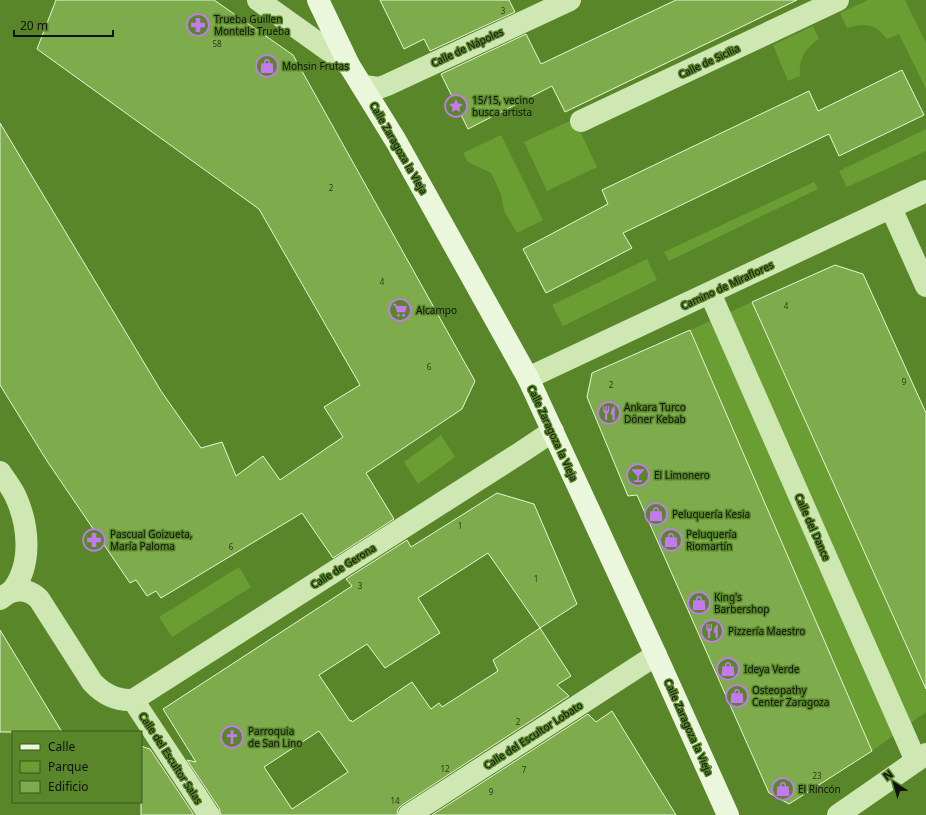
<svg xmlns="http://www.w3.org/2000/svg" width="926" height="815" viewBox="0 0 926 815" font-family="'Noto Sans',sans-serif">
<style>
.green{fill:#6b9e32}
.building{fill:#7eac4c;stroke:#e8f6d7;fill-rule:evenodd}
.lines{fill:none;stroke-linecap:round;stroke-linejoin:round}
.street{stroke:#cfe8b3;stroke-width:22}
.secondary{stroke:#eaf7dd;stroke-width:22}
.labels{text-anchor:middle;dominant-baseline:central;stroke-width:3;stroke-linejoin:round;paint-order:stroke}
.number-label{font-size:8px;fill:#2c3820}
.poi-label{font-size:10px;fill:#111;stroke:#588628;text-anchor:start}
.street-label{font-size:10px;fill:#111;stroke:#588628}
</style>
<rect width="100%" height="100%" fill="#588628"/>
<g class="green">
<path d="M868 0H905L926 43V89L899 34 887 39C875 23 865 23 847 28L840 13Z"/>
<path d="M813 26 819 39C805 48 798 60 800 76L788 81 773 45Z"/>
<path d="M574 119 597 167 547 191 524 142Z"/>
<path d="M926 129V151L847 187 839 171Z"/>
<path d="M501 135 543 220 517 233 504 211 501 194 491 173 468 162 463 153Z"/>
<path d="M814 182 818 189 669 261 664 252Z"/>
<path d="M647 259 657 280 563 326 552 305Z"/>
<path d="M752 302 926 689V712L872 751 690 330Z"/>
<path d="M441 435 455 457 418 484 404 462Z"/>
<path d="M239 567 251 587 172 637 159 617Z"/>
</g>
<g class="building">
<path d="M56 0H214L293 55 475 381 462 409 366 473 394 519 333 558 302 513 161 598 156 591 147 596 136 580 130 583 47 461 0 385V123L161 391 201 448 222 442 236 476 263 456 280 480 343 437 324 407 360 385 259 209 37 49Z"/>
<path d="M380 0H509L515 12 430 51 424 39 404 49Z"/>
<path d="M676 0H797L565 112 552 86 468 129 441 74 526 34 541 64Z"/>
<path d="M902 70 924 115 839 156 829 134 623 233 632 248 546 293 523 249 608 204 602 190 809 91 818 111Z"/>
<path d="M835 265 863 274 926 413V689L752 302Z"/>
<path d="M690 330 872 751 789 804 769 793 637 495 628 496 587 397 592 373Z"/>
<path d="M497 493 534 504 577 604 540 628 571 676 557 685 569 696 402 805 398 809 397 815H221L219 808 187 760 196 762 163 709 352 586 346 579 407 540 411 547ZM488 553 540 628 493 660 498 671 442 707 439 703 431 709 412 682 352 722 351 720 350 721 319 675 367 644 385 668 440 633 418 598ZM319 731 348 772 292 809 264 767Z"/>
<path d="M0 630 62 732H0Z"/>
<path d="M612 711 676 815H432L588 714 596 722Z"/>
<path d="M141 746 150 749 194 815H141Z"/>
</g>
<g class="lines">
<g class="street">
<path d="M258 0 349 65"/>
<path d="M364 86 379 88 387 85 570 0"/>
<path d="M581 121 838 0"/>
<path d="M891 208 926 286"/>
<path d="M710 293 916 761"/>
<path d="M528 378 926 191"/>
<path d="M0 472C5 479 11 487 15 495 29 525 33 565 11 592"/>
<path d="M0 599C4 597 7 593 11 592 22 588 32 592 39 599L92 682C103 694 116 701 133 700L520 453 553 431"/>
<path d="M133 700 209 815"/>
<path d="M409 815 656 655"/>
<path d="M838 815 926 754"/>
</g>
<path class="secondary" d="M318 0 349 65 396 141 528 378 656 655 728 815"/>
</g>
<defs>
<g id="pharmacy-ring" transform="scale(1.15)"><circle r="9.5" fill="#588628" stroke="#c479f0" stroke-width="1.5"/><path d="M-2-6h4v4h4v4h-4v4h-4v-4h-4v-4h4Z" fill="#c479f0"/></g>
<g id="shop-ring" transform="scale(1.15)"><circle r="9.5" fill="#588628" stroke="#c479f0" stroke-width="1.5"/><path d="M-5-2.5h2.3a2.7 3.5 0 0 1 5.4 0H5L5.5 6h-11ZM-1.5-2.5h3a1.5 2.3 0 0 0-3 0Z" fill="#c479f0"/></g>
<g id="sight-ring" transform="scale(1.15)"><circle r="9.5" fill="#588628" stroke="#c479f0" stroke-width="1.5"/><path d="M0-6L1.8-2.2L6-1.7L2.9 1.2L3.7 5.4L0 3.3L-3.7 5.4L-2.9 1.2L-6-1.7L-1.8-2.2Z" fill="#c479f0"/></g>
<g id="supermarket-ring" transform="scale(1.15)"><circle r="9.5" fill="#588628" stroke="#c479f0" stroke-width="1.5"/><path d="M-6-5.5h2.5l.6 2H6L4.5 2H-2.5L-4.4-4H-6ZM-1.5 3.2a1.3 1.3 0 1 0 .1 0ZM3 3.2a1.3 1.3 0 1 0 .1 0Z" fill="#c479f0"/></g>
<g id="restaurant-ring" transform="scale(1.15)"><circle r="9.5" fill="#588628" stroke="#c479f0" stroke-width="1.5"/><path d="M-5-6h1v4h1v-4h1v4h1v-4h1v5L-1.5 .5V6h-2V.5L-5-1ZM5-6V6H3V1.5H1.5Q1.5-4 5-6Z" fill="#c479f0"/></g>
<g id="bar-ring" transform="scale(1.15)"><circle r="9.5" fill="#588628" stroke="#c479f0" stroke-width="1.5"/><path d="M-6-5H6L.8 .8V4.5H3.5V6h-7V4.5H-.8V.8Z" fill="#c479f0"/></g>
<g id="church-ring" transform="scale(1.15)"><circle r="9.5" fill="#588628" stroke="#c479f0" stroke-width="1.5"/><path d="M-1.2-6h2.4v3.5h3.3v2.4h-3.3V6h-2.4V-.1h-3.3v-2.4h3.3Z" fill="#c479f0"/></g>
</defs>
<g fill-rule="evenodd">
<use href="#pharmacy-ring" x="198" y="25"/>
<use href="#shop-ring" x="267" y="66"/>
<use href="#sight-ring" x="456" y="106"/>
<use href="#supermarket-ring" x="400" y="310"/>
<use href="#restaurant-ring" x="609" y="413"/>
<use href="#bar-ring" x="638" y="475"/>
<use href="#shop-ring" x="656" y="514"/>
<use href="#pharmacy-ring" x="94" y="540"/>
<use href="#shop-ring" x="671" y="540"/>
<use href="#shop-ring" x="699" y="603"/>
<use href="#restaurant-ring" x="712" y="631"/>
<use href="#shop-ring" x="728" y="669"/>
<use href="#shop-ring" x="737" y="696"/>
<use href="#church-ring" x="232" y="737"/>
<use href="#shop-ring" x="783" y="789"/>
</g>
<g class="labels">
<g class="number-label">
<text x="503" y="10">3</text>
<text x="217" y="43">58</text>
<text x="331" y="187">2</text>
<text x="382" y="281">4</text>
<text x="786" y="305">4</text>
<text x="429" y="366">6</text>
<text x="904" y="381">9</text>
<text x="611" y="384">2</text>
<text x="460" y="525">1</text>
<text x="231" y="546">6</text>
<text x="536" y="578">1</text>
<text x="360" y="585">3</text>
<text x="518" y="721">2</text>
<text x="445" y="768">12</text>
<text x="524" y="769">7</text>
<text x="817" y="775">23</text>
<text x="491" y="791">9</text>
<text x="395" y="800">14</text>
</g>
<g class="poi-label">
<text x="214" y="19">Trueba Guillen<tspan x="214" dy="12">Montells Trueba</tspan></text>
<text x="282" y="66">Mohsin Frutas</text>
<text x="472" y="100">15/15, vecino<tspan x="472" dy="12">busca artista</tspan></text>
<text x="416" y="310">Alcampo</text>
<text x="624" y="407">Ankara Turco<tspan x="624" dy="12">Döner Kebab</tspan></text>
<text x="654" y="475">El Limonero</text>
<text x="672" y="514">Peluquería Kesia</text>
<text x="110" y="534">Pascual Goizueta,<tspan x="110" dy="12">María Paloma</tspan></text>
<text x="686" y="534">Peluquería<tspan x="686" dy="12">Riomartín</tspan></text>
<text x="714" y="597">King's<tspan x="714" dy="12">Barbershop</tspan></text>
<text x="728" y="631">Pizzería Maestro</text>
<text x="744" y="669">Ideya Verde</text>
<text x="752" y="690">Osteopathy<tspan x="752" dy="12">Center Zaragoza</tspan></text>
<text x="248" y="731">Parroquia<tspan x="248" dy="12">de San Lino</tspan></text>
<text x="798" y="789">El Rincón</text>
</g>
<g class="street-label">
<text transform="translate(467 47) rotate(-25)">Calle de Nápoles</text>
<text transform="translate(709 61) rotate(-25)">Calle de Sicilia</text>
<text transform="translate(399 148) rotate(60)">Calle Zaragoza la Vieja</text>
<text transform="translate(727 285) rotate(-25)">Camino de Miraflores</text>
<text transform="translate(553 433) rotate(65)">Calle Zaragoza la Vieja</text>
<text transform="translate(813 527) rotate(66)">Calle del Dance</text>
<text transform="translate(343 566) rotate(-32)">Calle de Gerona</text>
<text transform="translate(689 727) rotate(66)">Calle Zaragoza la Vieja</text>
<text transform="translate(533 735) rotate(-33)">Calle del Escultor Lobato</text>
<text transform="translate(171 758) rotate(57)">Calle del Escultor Salas</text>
</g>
</g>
<rect x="12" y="731" width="130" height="72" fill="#588628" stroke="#3c571f"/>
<rect x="20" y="744" width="20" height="6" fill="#eaf7dd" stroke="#3c571f"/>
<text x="48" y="751" font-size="12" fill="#111111">Calle</text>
<rect x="20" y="761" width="20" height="12" fill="#6b9e32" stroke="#3c571f"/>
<text x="48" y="771" font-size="12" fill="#111111">Parque</text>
<rect x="20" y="781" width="20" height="12" fill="#7eac4c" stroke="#3c571f"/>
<text x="48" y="791" font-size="12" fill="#111111">Edificio</text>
<g transform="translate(894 783) rotate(323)" stroke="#588628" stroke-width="3" paint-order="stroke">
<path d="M0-3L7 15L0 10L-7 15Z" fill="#111111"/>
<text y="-6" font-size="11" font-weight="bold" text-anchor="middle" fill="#111111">N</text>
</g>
<path d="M14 30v6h99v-6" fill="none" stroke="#111111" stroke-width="2"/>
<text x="20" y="30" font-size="12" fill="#111111" stroke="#588628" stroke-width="3" paint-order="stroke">20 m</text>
</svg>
